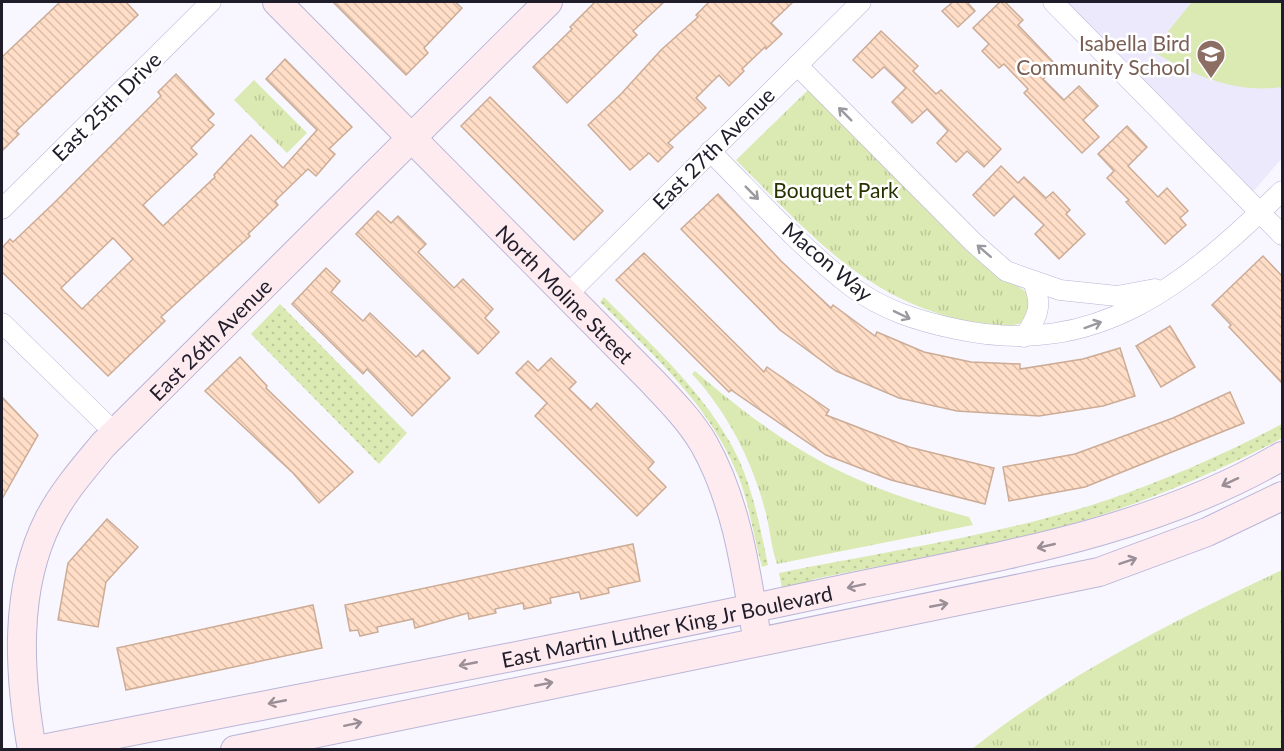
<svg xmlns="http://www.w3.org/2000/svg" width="1284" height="751" viewBox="0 0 1284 751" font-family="Lato,sans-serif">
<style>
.built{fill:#ebe9fb}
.grass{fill:url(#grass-dots)}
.park{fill:url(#park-tufts)}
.garden{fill:#dbeab2}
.building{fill:url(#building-back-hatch);stroke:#ccac96;stroke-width:1.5;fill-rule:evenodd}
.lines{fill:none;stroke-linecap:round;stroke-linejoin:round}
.street-casing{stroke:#b9b5d7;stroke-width:21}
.secondary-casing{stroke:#b9b5d7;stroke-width:30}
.street{stroke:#fff;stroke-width:20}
.secondary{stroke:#feebf0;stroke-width:28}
.oneway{stroke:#9a999f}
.oneway2{stroke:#9a8e97}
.labels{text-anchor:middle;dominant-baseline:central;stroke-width:5;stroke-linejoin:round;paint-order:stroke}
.education-label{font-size:21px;fill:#785e54;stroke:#fff;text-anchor:end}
.street-label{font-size:21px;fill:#1f1d2a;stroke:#fff}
.park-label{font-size:21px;fill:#283100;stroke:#fff}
</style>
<defs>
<pattern id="grass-dots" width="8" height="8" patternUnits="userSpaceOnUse" patternTransform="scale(1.5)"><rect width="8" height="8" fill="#dbeab2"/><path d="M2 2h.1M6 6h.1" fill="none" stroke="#bcc899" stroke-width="1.8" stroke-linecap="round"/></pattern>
<pattern id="park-tufts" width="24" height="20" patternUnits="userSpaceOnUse" patternTransform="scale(1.5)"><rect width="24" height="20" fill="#dbeab2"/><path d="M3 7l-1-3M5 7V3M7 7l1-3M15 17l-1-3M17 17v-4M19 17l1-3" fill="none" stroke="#bcc899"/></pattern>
<pattern id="building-back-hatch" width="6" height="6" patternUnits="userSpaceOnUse" patternTransform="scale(1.5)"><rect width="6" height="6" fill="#ffddc6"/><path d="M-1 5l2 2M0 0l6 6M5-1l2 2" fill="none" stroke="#dabdaa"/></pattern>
</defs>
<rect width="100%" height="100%" fill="#f8f7ff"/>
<path class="built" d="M1061 2H1282V158L1252 193Z"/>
<g class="grass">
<path d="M604 297C648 342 696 384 728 439 751 477 759 522 768 565L762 567C753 536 750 504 737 473 708 403 653 355 600 302Z"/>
<path d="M280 304 407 433 379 464 251 334Z"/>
<path d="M1282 424V438L1271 444C1205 477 1139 505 1068 525 985 548 898 562 814 579L803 586 782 588 779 573C887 551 1003 535 1107 500 1168 479 1226 453 1282 424Z"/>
</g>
<g class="park">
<path d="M254 80 307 133 287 153 234 100Z"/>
<path d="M809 89 982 264 1025 291 1032 304 1023 322C1009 329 988 324 973 322 867 303 809 233 736 160Z"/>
<path d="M695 371C787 450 851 486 969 517L973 525 777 564C771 547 770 528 765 510 752 460 727 412 692 374Z"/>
<path d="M1282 570V749H972C1065 675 1175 620 1282 570Z"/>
</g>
<path class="garden" d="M1192 2H1282V87C1235 94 1192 75 1152 51Z"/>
<g class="building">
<path d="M60 2H126L138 15 16 131 19 134 2 151V57Z"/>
<path d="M333 2H455L462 8 424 48 428 53 406 75Z"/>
<path d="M595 2H664L633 31 637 35 567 103 533 67 572 29 570 27Z"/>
<path d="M709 2H793L771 23 782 34 766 49 765 47 742 69 744 71 729 86 719 75 696 98 706 108 668 143 673 147 658 162 649 153 630 170 588 125 621 94 661 50 698 17 696 15Z"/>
<path d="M953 2H967L975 11 958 27 942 11Z"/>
<path d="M1000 2H1005L1023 20 1018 25 1057 66 1043 79 1064 100 1079 86 1098 106 1083 120 1099 137 1082 153 1024 93 1028 89 1004 64 999 68 982 51 989 44 973 28Z"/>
<path d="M881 31 918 66 913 71 936 94 941 90 1001 149 984 167 967 151 956 162 937 143 948 131 927 109 912 123 892 102 906 88 884 67 872 78 853 60Z"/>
<path d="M285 59 352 127 329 149 335 154 316 176 308 169 275 201 278 205 248 234 250 236 161 317 165 321 108 376 2 272V248L10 239 13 242 54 203 161 96 158 92 176 74 214 114 208 120 214 125 191 148 197 154 143 205 163 226 215 177 214 175 251 135 283 168 317 130 266 79ZM113 238 133 259 82 309 61 288Z"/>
<path d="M490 97 603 211 574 240 461 126Z"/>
<path d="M1127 126 1147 147 1128 166 1158 197 1167 188 1188 211 1180 218 1186 225 1165 244 1126 202 1129 200 1107 178 1114 171 1098 154Z"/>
<path d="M1001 166 1018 183 1024 177 1046 198 1053 192 1070 210 1066 214 1085 234 1059 259 1035 234 1044 225 1014 196 994 216 973 195Z"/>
<path d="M718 194 781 261 831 308 833 305 875 336 877 332 924 352 971 362 1020 364V369L1083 359 1120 348 1135 396 1103 406 1039 416 957 411 899 398 836 371 780 330 681 229Z"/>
<path d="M378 211 391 223 398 216 426 244 418 252 454 288 463 279 493 309 485 318 499 332 478 354 356 234Z"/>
<path d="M644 253 764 372 767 367 829 410 826 415 909 447 994 468 985 504 891 480 826 455 731 390 729 392 616 280Z"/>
<path d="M1263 256 1282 276V383L1229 327 1231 325 1212 305Z"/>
<path d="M326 268 340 281 331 292 363 321 370 313 416 357 423 350 450 378 412 416 367 369 363 374 292 304Z"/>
<path d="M1170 326 1195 367 1161 387 1136 346Z"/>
<path d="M240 357 267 386 266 388 353 472 319 503 293 473 205 391Z"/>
<path d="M551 358 576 382 569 389 591 410 597 403 654 462 648 469 666 487 637 516 535 416 547 403 516 373 528 361 538 371Z"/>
<path d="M1230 392 1244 423 1085 487 1009 501 1003 467 1075 454 1173 418Z"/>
<path d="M2 397 38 435 2 499Z"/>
<path d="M107 519 138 547 106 582 98 627 58 620 68 563Z"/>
<path d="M633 544 640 581 608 588 609 593 581 599 579 592 550 598 551 603 524 609 523 603 495 609 496 613 469 619 468 613 415 628 413 619 377 627 378 632 360 636 358 630 350 631 345 605Z"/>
<path d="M313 605 322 648 126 690 117 648Z"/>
</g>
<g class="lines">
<g class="street-casing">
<g id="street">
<path d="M1053 2 1282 235"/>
<path d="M797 65 973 242 1006 271 1060 290 1117 296 1155 289"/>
<path d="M710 151C756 197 800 247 852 287 883 310 918 321 956 329 1098 360 1187 283 1282 191"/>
<path d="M2 209 211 2"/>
<path d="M566 296 861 2"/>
<path d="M2 323 115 433"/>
<path d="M1024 337C1038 317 1043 305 1033 282"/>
</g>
</g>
<g class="secondary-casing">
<g id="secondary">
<path id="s1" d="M277 2 651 380C670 400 690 420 704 444 735 499 745 564 755 626"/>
<path id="s2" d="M32 750C19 675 13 590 49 519 63 492 83 469 103 445L548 2"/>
<path id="s3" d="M37 750C303 697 569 648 834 591 986 558 1145 536 1282 456"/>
<path d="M235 750 1099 572 1207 532 1282 496"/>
</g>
</g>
<use href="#street" class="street"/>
<use href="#secondary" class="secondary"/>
</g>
<defs><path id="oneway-shaft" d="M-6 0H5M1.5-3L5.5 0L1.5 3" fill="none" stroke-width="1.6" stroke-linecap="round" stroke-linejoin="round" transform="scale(1.5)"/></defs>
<g class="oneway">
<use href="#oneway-shaft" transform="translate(845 114) rotate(-135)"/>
<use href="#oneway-shaft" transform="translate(752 193) rotate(45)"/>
<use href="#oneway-shaft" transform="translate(984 251) rotate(-139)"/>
<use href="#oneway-shaft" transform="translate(902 315) rotate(26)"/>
<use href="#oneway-shaft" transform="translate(1093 325) rotate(-20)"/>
</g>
<g class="oneway2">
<use href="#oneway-shaft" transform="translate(1230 482) rotate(155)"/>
<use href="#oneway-shaft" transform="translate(1046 546) rotate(167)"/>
<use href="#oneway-shaft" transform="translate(1128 561) rotate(-19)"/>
<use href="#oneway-shaft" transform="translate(856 586) rotate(168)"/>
<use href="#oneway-shaft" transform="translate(939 605) rotate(-11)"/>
<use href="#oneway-shaft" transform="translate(468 664) rotate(169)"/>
<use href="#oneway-shaft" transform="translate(544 684) rotate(-11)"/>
<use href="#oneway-shaft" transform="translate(277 702) rotate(169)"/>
<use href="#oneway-shaft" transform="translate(353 724) rotate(-12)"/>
</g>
<defs>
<g id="school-pin" transform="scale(1.5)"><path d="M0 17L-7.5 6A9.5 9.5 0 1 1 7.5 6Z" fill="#8d6e63" stroke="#fff"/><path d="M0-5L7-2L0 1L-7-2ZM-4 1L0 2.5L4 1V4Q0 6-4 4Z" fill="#fff"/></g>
</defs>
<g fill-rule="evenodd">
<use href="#school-pin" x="1211" y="54"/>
</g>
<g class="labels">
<g class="education-label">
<text x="1190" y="42">Isabella Bird<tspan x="1190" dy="24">Community School</tspan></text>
</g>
<g class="street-label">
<text transform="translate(106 106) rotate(-45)">East 25th Drive</text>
<text transform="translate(713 148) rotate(-45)">East 27th Avenue</text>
<text transform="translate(828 261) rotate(40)">Macon Way</text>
<text stroke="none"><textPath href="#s1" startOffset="410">North Moline Street</textPath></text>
<text stroke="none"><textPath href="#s2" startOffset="478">East 26th Avenue</textPath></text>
<text stroke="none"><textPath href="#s3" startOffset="642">East Martin Luther King Jr Boulevard</textPath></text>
</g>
<g class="park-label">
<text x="836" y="189">Bouquet Park</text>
</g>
</g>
<rect width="1284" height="751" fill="none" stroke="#1f1d2a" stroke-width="6"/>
</svg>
